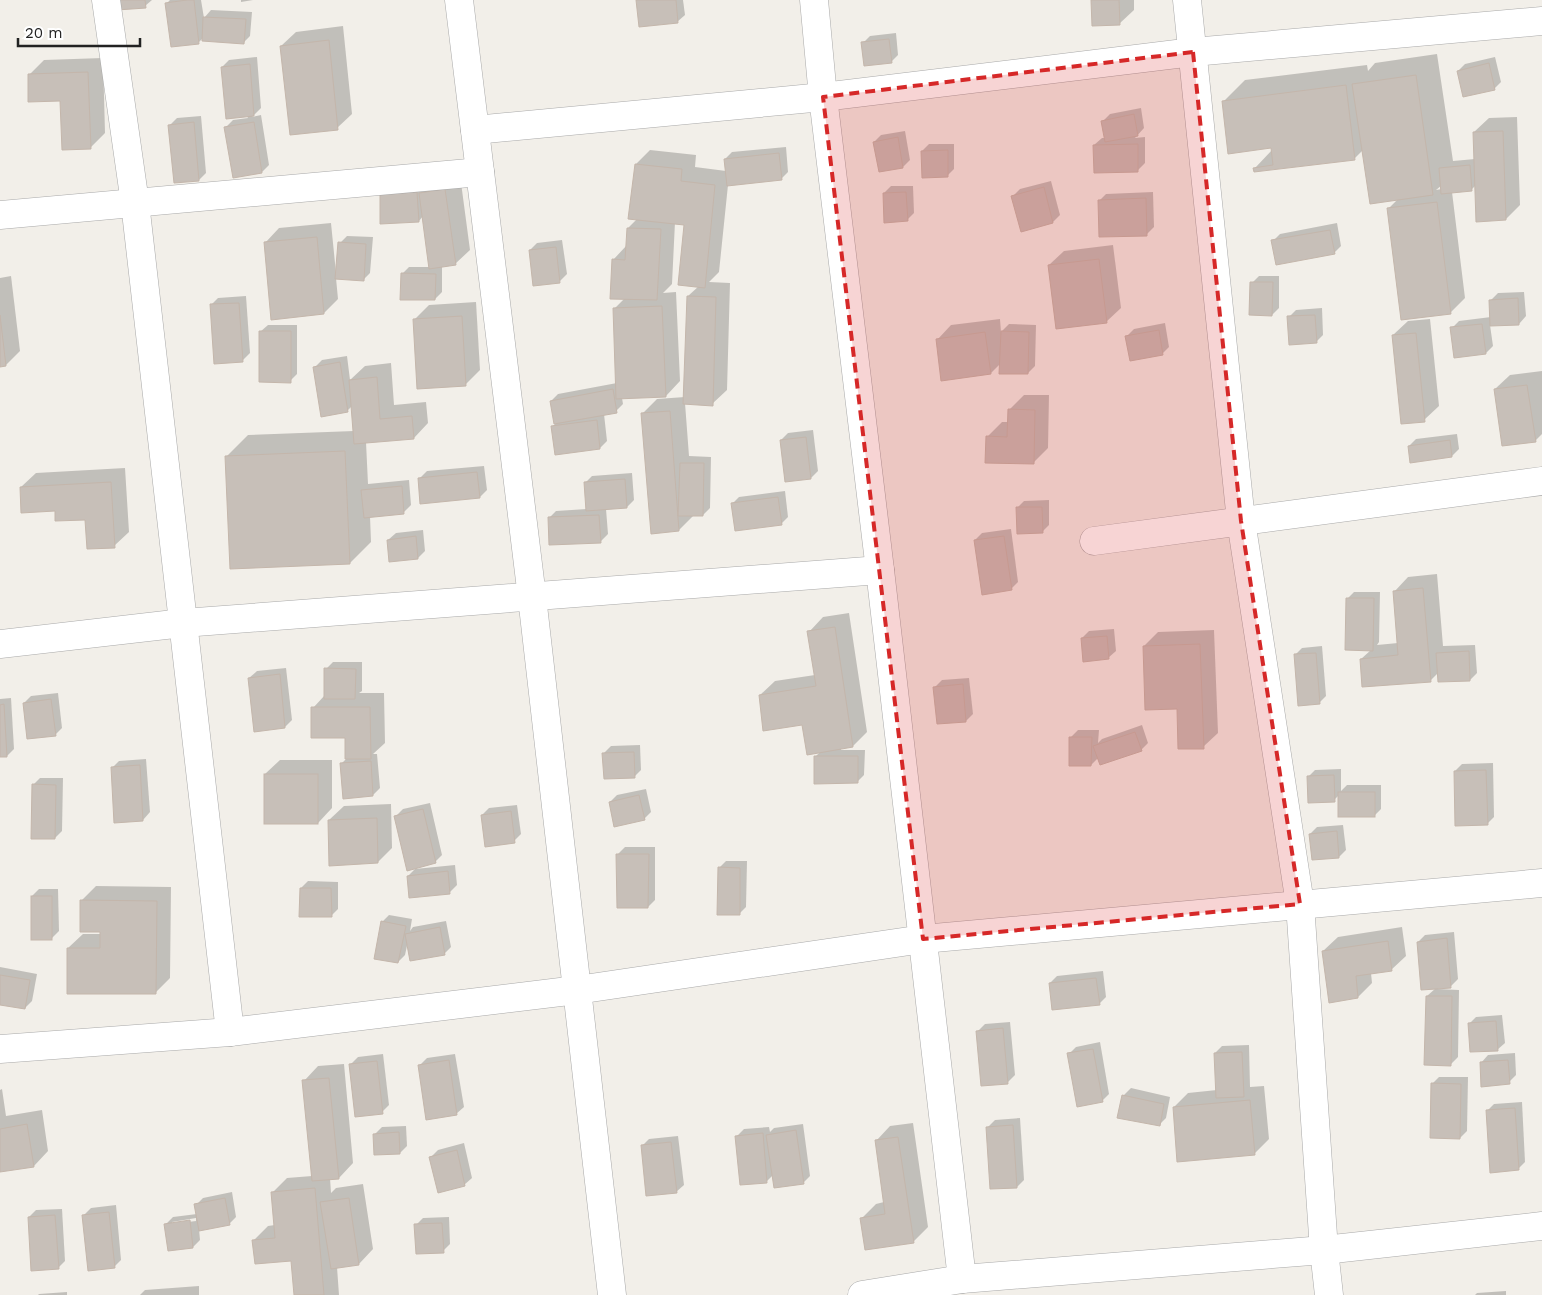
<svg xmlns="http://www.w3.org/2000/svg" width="1542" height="1295" viewBox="0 0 1542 1295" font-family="'Work Sans',sans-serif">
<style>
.shadow{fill:#0003;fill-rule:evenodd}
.building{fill:#c7bfb8;stroke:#c4b6ab}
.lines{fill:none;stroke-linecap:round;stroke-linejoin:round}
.minor-casing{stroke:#a9a9a9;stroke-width:29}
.minor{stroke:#fff;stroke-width:28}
.marked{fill:#d62828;fill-opacity:0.2;stroke:#d62828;stroke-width:4;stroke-dasharray:10 6;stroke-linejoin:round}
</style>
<rect width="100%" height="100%" fill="#f2efe9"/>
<g class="shadow">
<path d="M117 0H152L145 6Z"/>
<path d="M170 0H201L204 18 211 10 252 12 250 36 243 43 203 38 199 42 167 3Z"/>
<path d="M241 0H253L241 2Z"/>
<path d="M637 0H683L685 15 677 22Z"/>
<path d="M1092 0H1134V10L1119 24Z"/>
<path d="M343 26 352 114 337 128 281 46 296 32Z"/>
<path d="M896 33 898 55 891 62 863 43 870 36Z"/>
<path d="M1437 54 1453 161 1475 159 1474 132 1489 118 1517 117 1520 205 1506 219 1476 185 1471 190 1452 192 1465 298 1450 313 1388 209 1398 199 1363 150 1355 158 1255 171V168L1272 150V147L1224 101 1245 80 1367 65 1368 71 1375 63ZM1442 185V189L1436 190Z"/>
<path d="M257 57 261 108 252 117 261 115 269 165 262 172 226 127 233 120 248 118 222 67 229 60Z"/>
<path d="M1495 57 1501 82 1494 89 1458 71 1465 64Z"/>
<path d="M103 58 105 133 90 148 61 100 29 75 44 60Z"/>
<path d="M1141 108 1144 128 1135 138 1145 137V163L1138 170 1094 145 1102 138H1105L1103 121 1110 114Z"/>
<path d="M201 116 206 173 199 180 170 125 177 118Z"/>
<path d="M905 131 910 160 903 167 874 142 881 135Z"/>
<path d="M929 144H954V169L947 176 922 151Z"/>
<path d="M786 147 788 172 781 179 728 185 719 272 709 282 730 283 727 390 712 404 685 403 689 456 711 457 710 508 703 515H694L679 530 642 414 657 399 685 397 688 296 699 286 686 224 675 222 672 284 663 293 676 292 680 381 666 396 622 398 623 404 616 411 604 414 607 441 600 448 553 426 556 423 551 401 558 394 617 383 614 309 625 298 613 260 627 245 628 228 638 218 636 164 650 150 696 155 695 167 726 171 725 159 732 152Z"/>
<path d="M460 175 470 250 455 264 442 266V292L435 299 402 274 409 267H430L423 216 419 221 381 195Z"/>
<path d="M1051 181 1060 215 1053 222 1021 230 1013 196 1020 189Z"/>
<path d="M891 186H913L914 213 907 220 884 193Z"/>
<path d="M1153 192 1154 227 1147 234 1099 201 1106 194Z"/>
<path d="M331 223 336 273 340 243 347 236 373 237 370 273 363 280 336 278 338 299 324 313 265 243 279 228Z"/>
<path d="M1337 223 1341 246 1334 253 1273 241 1280 234Z"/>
<path d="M562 240 567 274 560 281 530 250 537 243Z"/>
<path d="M1113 245 1121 308 1106 322 1049 265 1064 251Z"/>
<path d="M11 276 20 351 6 365 0 366V278Z"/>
<path d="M1259 276H1279V308L1272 315 1252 283Z"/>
<path d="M1524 292 1526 316 1519 324 1490 325 1493 346 1486 353 1452 328 1459 321 1491 317V300L1498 293Z"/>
<path d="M246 296 250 353 243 360 211 305 218 298Z"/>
<path d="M476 302 480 370 465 385 414 320 429 305Z"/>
<path d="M1322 308 1323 335 1316 342 1289 317 1296 310Z"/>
<path d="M1000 319 1001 332 1009 324 1036 325 1035 366 1028 373 1001 363 991 373 937 340 951 325Z"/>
<path d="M1430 319 1439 406 1424 420 1393 335 1408 321Z"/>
<path d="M1165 323 1169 347 1162 354 1127 336 1134 329Z"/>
<path d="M268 325H297V374L290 381 260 332Z"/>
<path d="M347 356 350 380 365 366 391 363 394 405 426 402 428 423 414 438 366 442 368 484 409 480 411 505 404 512 370 516 371 542 350 563 226 457 248 435 354 431 352 406 347 411 315 367 322 360Z"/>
<path d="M1542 371V434L1535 441 1495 389 1510 375Z"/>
<path d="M1024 395H1049L1048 448 1033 463 987 437 1002 422H1009L1010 409Z"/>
<path d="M813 430 818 471 811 478 781 440 788 433Z"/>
<path d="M1457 434 1459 449 1452 456 1409 446 1416 439Z"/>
<path d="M484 466 487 490 480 497 419 479 427 471Z"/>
<path d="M125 468 129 532 114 546 87 519 56 510 21 487 36 473Z"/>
<path d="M632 473 634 500 627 507 606 509 608 534 601 541 549 518 556 511 587 509 585 483 592 476Z"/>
<path d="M785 491 788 517 781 524 732 504 739 497Z"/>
<path d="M1049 500V525L1042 532 1017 508 1024 501Z"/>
<path d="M1011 529 1018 582 1011 589 975 540 982 533Z"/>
<path d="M423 530 425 551 418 558 390 560 388 540 396 533Z"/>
<path d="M1437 574 1443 646 1475 645 1477 673 1470 680 1439 672 1431 680 1361 659 1371 650 1347 599 1354 592H1380L1379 642 1377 645 1398 643 1394 592 1408 577Z"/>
<path d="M849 613 867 732 853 746 841 748V750H865L864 775 857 782 815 757 821 751 803 723 760 695 775 681 815 675 809 632 823 617Z"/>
<path d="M1114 629 1116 651 1108 658 1082 638 1089 631Z"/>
<path d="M1214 630 1218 733 1203 747 1178 708 1144 646 1158 632Z"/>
<path d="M1322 646 1326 696 1319 703 1295 655 1302 648Z"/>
<path d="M333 662H362V691L359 693H384L385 743 373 754H377L380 788 373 795 341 764 346 759V736L313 708 325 695 326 669Z"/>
<path d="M286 668 292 720 285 727 249 678 257 671Z"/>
<path d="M969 678 973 714 966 721 935 687 942 680Z"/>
<path d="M58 693 62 728 55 735 24 703 31 696Z"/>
<path d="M11 698 14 749 7 756H0V699Z"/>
<path d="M1142 725 1148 743 1141 750 1099 757 1091 765 1071 737 1078 730H1099L1098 743 1102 739Z"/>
<path d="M640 745 641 770 634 777 604 753 611 746Z"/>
<path d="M146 759 150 812 143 820 112 768 119 761Z"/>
<path d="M280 760H332V808L318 823 265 774Z"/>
<path d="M1493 763 1494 817 1487 824 1455 771 1462 764Z"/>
<path d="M1341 769V791L1347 785H1381V809L1374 816 1339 795 1334 800 1308 777 1315 770Z"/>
<path d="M40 778H63L62 831 55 838 33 785Z"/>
<path d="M646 789 651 812 644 819 610 802 617 795Z"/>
<path d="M430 803 442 855 435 862 396 816 403 809Z"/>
<path d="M391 804 392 848 378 862 329 820 344 806Z"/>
<path d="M517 805 521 834 514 841 482 815 489 808Z"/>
<path d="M1343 825 1346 850 1339 857 1310 834 1317 827Z"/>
<path d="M625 847H655V900L648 907 618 854Z"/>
<path d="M726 861H747L746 907 739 914 719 868Z"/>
<path d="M455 865 457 885 450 892 408 876 415 869Z"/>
<path d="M308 881 338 882V909L331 916 301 888Z"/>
<path d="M96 886 171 887 170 978 155 993 68 948 83 934H101L81 901Z"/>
<path d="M39 889H58L59 931 52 938 32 896Z"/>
<path d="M389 915 412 919 410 931 413 927 446 921 451 947 444 954 408 941 405 955 398 962 382 922Z"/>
<path d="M1402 927 1406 956 1391 970 1371 973 1372 983 1358 997 1323 951 1338 937Z"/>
<path d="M1454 932 1458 979 1451 986 1438 987V989L1459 990 1458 1057 1451 1064 1427 996 1436 988 1418 942 1425 935Z"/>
<path d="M0 967 37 974 32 1001 25 1008 0 1003Z"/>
<path d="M1103 971 1106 997 1099 1004 1050 983 1057 976Z"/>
<path d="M1502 1015 1505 1043 1497 1050 1469 1024 1476 1017Z"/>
<path d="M1010 1022 1015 1075 1008 1082 978 1031 985 1024Z"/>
<path d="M1100 1042 1109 1094 1102 1101 1069 1054 1076 1047Z"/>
<path d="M1249 1045 1250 1087 1264 1086 1269 1139 1254 1154 1174 1107 1188 1093 1217 1090 1215 1053 1222 1046Z"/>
<path d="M1515 1053 1516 1075 1509 1082 1481 1063 1488 1055Z"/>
<path d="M383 1054 389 1105 382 1112 351 1064 358 1057Z"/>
<path d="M455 1054 464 1107 456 1114 420 1065 427 1058Z"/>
<path d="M344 1064 353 1163 339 1178H330L331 1193 336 1188 363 1184 373 1249 359 1264 337 1267 339 1295H295L292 1259 254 1240 268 1226 275 1225 272 1193 287 1178 312 1176 304 1081 318 1066Z"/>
<path d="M1439 1077H1468L1467 1131 1460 1138 1432 1084Z"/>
<path d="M1131 1088 1170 1097 1166 1118 1159 1125 1123 1096Z"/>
<path d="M2 1089 6 1116 42 1110 48 1151 34 1166 0 1171V1090Z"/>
<path d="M1522 1102 1525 1162 1518 1169 1487 1111 1494 1104Z"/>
<path d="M1020 1118 1024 1180 1017 1187 988 1127 995 1120Z"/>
<path d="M913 1123 928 1227 913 1242 862 1218 876 1204 884 1202 876 1141 890 1126Z"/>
<path d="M803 1124 810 1176 803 1183 773 1175 767 1181 737 1136 744 1129 769 1127 770 1132 774 1128Z"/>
<path d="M406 1126 407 1146 400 1153 375 1134 382 1127Z"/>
<path d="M678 1136 684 1185 676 1192 642 1146 649 1139Z"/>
<path d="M464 1143 472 1178 464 1185 431 1157 438 1150Z"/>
<path d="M232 1192 236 1217 229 1224 199 1229 200 1240 193 1247 169 1250 166 1224 173 1217 197 1214 196 1205 203 1198ZM196 1218V1221L172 1224V1222Z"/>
<path d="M116 1205 121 1260 114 1267 84 1215 91 1208Z"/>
<path d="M62 1209 65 1261 58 1268 29 1217 36 1210Z"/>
<path d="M449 1217 450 1244 443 1251 416 1225 423 1218Z"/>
<path d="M199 1286V1295H140L145 1290Z"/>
<path d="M1506 1291V1295H1475L1477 1293Z"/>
<path d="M67 1292V1295H38L39 1294Z"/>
</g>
<g class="building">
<path d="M116 0H145L146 8 117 10Z"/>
<path d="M187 0H194L199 44 171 47 165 3Z"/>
<path d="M636 0H676L678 23 639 27Z"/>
<path d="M1091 0H1119L1120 25 1092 26Z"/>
<path d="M203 17 246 19 244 44 202 41Z"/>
<path d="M889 39 892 63 864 66 861 42Z"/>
<path d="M329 40 338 130 290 135 280 46Z"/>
<path d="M1489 63 1495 90 1463 97 1457 71Z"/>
<path d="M250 64 254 116 226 119 221 67Z"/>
<path d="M88 72 91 149 62 150 60 101 28 102V74Z"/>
<path d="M1416 75 1433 195 1370 204 1352 84Z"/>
<path d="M1346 85 1355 160 1254 172 1253 168 1273 165 1271 148 1228 154 1222 101Z"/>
<path d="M1134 114 1138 136 1105 142 1101 121Z"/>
<path d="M194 122 199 181 174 183 168 125Z"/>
<path d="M254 122 262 173 233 178 224 127Z"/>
<path d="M1503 131 1506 220 1476 222 1473 132Z"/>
<path d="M898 137 903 168 879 172 873 142Z"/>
<path d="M1138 144V172L1094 173 1093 145Z"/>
<path d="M948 150V177L922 178 921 151Z"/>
<path d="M779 153 782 180 727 186 724 159Z"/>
<path d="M635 164 682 169 681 181 715 185 705 288 678 285 684 225 628 219Z"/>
<path d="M1470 165 1472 191 1441 194 1439 168Z"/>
<path d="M1044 187 1053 223 1021 232 1011 196Z"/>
<path d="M445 189 456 265 429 269 419 193Z"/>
<path d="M417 192 419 222 380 224V194Z"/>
<path d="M906 192 908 221 884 223 883 193Z"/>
<path d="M1146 198 1147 236 1099 237 1098 200Z"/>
<path d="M1437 202 1451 314 1401 320 1387 208Z"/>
<path d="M627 228 661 229 657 300 610 299 612 259 625 260Z"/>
<path d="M1330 230 1335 254 1276 265 1271 240Z"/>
<path d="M317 237 324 314 271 320 264 242Z"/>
<path d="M338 242 366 244 364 281 335 279Z"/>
<path d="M556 247 560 283 533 286 529 250Z"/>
<path d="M1099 259 1107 323 1056 329 1048 265Z"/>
<path d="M401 273 436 274 435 300H400Z"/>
<path d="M1250 282H1273L1272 316 1249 315Z"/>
<path d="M687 296 716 297 713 406 683 404Z"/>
<path d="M1518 298 1519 325 1490 326 1489 300Z"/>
<path d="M239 303 243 362 214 364 210 304Z"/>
<path d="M662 306 666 397 616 399 613 308Z"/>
<path d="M0 315 6 366 0 367Z"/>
<path d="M1315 315 1317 343 1289 345 1287 316Z"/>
<path d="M462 316 466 386 417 389 413 319Z"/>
<path d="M1482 324 1486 354 1454 358 1450 327Z"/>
<path d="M1159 330 1163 355 1130 361 1125 336Z"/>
<path d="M259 331H291V383L259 382Z"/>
<path d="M1001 331 1029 332 1028 374H999Z"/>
<path d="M985 332 991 374 941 381 936 339Z"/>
<path d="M1416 333 1425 422 1401 424 1392 335Z"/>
<path d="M340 362 348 412 321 417 313 367Z"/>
<path d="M377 377 380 419 412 416 414 439 354 444 349 380Z"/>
<path d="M1527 385 1536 442 1502 446 1494 389Z"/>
<path d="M613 389 617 413 554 424 550 401Z"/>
<path d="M1008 409 1035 410 1034 464 985 463 986 436 1007 437Z"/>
<path d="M670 411 679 531 651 534 641 413Z"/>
<path d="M597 420 600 449 555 455 551 426Z"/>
<path d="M806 437 811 479 785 482 780 440Z"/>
<path d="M1450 440 1452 457 1410 463 1408 446Z"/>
<path d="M345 451 350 564 230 569 225 456Z"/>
<path d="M680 463H704L703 516H678Z"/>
<path d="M477 472 480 498 420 504 418 478Z"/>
<path d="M625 479 627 508 586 511 584 482Z"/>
<path d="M111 482 115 548 87 549 85 520 55 521V511L21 513 20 487Z"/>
<path d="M402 486 404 514 364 518 361 490Z"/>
<path d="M778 497 782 525 735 531 731 503Z"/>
<path d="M1016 507H1042L1043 533 1017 534Z"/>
<path d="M599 515 601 543 549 545 548 517Z"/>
<path d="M416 536 418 559 389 562 387 540Z"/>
<path d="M1004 536 1012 590 982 595 974 540Z"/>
<path d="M1423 588 1431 682 1362 687 1360 659 1398 655 1393 591Z"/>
<path d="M1346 598H1374L1373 651 1345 650Z"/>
<path d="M835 627 853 747 807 755 802 725 763 731 759 695 816 686 807 631Z"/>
<path d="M1107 636 1109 659 1083 662 1081 638Z"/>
<path d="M1200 644 1204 749H1178L1177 709 1145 710 1143 646Z"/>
<path d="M1469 651 1470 681 1438 682 1436 653Z"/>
<path d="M1316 653 1320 704 1298 706 1294 654Z"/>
<path d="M324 668 356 669 355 699H324Z"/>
<path d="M280 674 285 728 254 732 248 678Z"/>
<path d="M963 684 966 722 937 724 933 687Z"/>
<path d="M51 699 56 736 27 739 23 703Z"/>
<path d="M4 704 7 757H0V705Z"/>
<path d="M311 707H370L371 759H345V738H311Z"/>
<path d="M1135 732 1142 751 1100 765 1093 746Z"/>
<path d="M1069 737H1092L1091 766H1069Z"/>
<path d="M634 752 635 778 604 779 602 753Z"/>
<path d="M814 756H858V783L814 784Z"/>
<path d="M371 761 373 796 343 799 340 763Z"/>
<path d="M140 765 143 821 114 823 111 767Z"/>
<path d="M1486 770 1488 825 1455 826 1454 771Z"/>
<rect x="264" y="774" width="54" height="50"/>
<path d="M1334 775 1335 802 1308 803 1307 776Z"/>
<path d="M32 784 56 785 55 839H31Z"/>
<rect x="1338" y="792" width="37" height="25"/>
<path d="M639 795 645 820 614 827 609 802Z"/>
<path d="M423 809 436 863 407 871 394 816Z"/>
<path d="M511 811 515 843 485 847 481 815Z"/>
<path d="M377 818 378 863 329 866 328 820Z"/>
<path d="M1337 831 1339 858 1312 860 1309 834Z"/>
<path d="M616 854H649L648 908H617Z"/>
<path d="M718 867 740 868V915H717Z"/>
<path d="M448 871 450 894 409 898 407 876Z"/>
<path d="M300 888H331L332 917H299Z"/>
<rect x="31" y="896" width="21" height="44"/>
<path d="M80 900 157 901 156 994H67V948H100V932H80Z"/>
<path d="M381 921 406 926 398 963 374 959Z"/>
<path d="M440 927 445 955 410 961 405 934Z"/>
<path d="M1447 938 1451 988 1421 990 1417 942Z"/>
<path d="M1388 941 1392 971 1356 976 1358 998 1329 1003 1322 951Z"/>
<path d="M0 975 30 980 25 1009 0 1005Z"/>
<path d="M1096 978 1100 1005 1052 1010 1049 983Z"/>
<path d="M1426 996H1452L1451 1066 1424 1065Z"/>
<path d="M1496 1021 1498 1051 1470 1052 1468 1023Z"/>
<path d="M1003 1028 1008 1084 981 1086 976 1031Z"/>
<path d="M1093 1049 1103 1102 1077 1107 1067 1053Z"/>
<path d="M1242 1052 1244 1097 1216 1098 1214 1053Z"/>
<path d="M449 1060 457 1115 426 1120 418 1065Z"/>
<path d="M1508 1060 1510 1084 1481 1087 1480 1062Z"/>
<path d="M377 1061 383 1114 355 1117 349 1064Z"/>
<path d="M329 1078 339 1179 312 1181 302 1080Z"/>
<path d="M1431 1083 1461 1084 1460 1139 1430 1138Z"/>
<path d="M1122 1095 1164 1104 1160 1126 1117 1118Z"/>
<path d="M1250 1100 1255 1155 1177 1162 1173 1107Z"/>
<path d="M1515 1108 1519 1170 1490 1173 1486 1110Z"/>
<path d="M27 1124 34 1167 0 1172V1129Z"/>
<path d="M1013 1125 1017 1188 990 1189 986 1127Z"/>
<path d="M796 1130 804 1184 774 1188 766 1135Z"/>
<path d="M399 1132 400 1154 374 1155 373 1134Z"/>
<path d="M763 1133 767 1183 740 1185 735 1136Z"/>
<path d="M898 1137 914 1243 865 1250 860 1218 885 1214 875 1140Z"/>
<path d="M671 1142 677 1193 646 1196 641 1145Z"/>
<path d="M457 1150 465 1186 438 1193 429 1157Z"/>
<path d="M315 1188 324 1295H294L291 1261 255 1264 252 1240 275 1238 271 1192Z"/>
<path d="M225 1198 230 1225 199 1231 194 1204Z"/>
<path d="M349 1198 359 1265 331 1269 320 1202Z"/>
<path d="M109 1212 115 1268 88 1271 82 1215Z"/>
<path d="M55 1215 59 1269 31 1271 28 1217Z"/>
<path d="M190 1220 193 1248 168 1251 164 1224Z"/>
<path d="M442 1223 444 1253 416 1254 414 1224Z"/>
</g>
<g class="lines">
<g class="minor-casing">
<g id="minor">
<path d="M106 0 135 203 230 1032"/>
<path d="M459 0 532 597 612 1295"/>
<path d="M814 0 823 97 880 570 962 1279"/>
<path d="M1187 0 1241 521 1300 904 1324 1250 1329 1295"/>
<path d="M475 130 823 97 1193 52 1542 21"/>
<path d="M0 215 480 172"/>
<path d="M1094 541 1542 481"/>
<path d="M0 644 183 623 880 570"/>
<path d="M0 1049 230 1032 577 990 923 939 1542 883"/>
<path d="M862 1295 962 1279 1324 1250 1542 1226"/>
</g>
</g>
<use href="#minor" class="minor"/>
</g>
<path class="marked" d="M1193 52 1241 521 1300 904 923 939 823 97Z"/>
<path d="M18 38v8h122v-8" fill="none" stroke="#222222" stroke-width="2.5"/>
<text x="25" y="38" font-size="15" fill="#222222" stroke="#ffffff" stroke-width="4" paint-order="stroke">20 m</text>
</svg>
